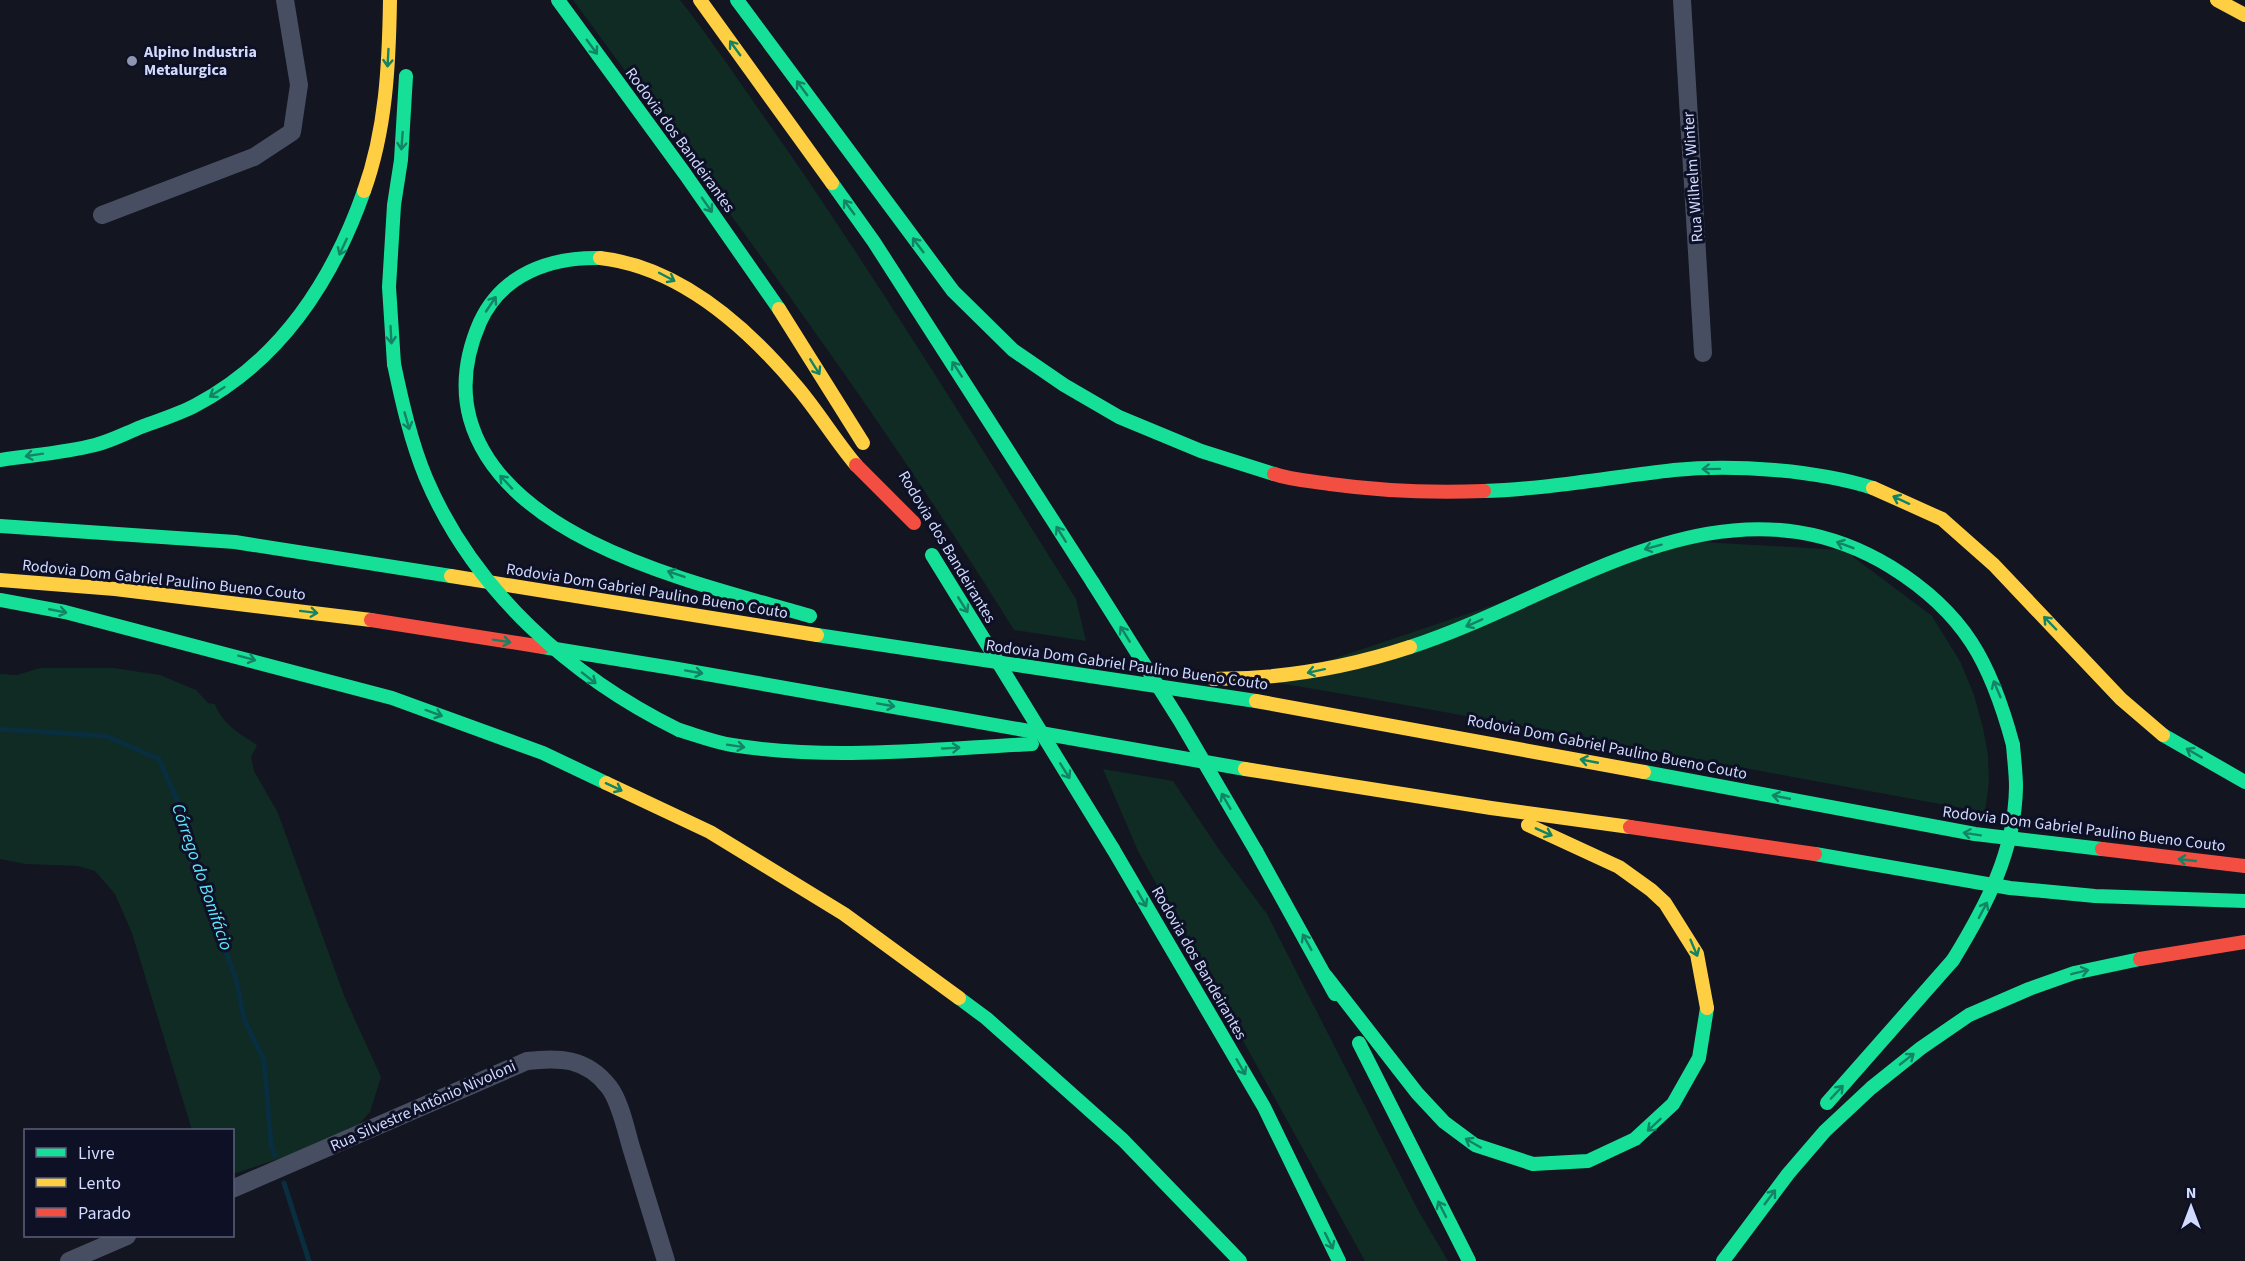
<svg xmlns="http://www.w3.org/2000/svg" width="2245" height="1261" viewBox="0 0 2245 1261" font-family="'Source Sans 3',sans-serif">
<style>
.green{fill:#102b24}
.lines{fill:none;stroke-linecap:round;stroke-linejoin:round}
.stream{stroke:#092e40;stroke-width:5}
.street{stroke:#474e61;stroke-width:18}
.fast{stroke:#16e098;stroke-width:14}
.slow{stroke:#ffcf43;stroke-width:14}
.jam{stroke:#f24e42;stroke-width:14}
.fast-bridge{stroke:#16e098;stroke-width:14}
.oneway{stroke:#128364}
.poi-dot{fill:#8e95b1;stroke:#0e1125;stroke-width:2}
.labels{text-anchor:middle;dominant-baseline:central;stroke-width:6;stroke-linejoin:round;paint-order:stroke}
.poi-label{font-size:16px;font-weight:bold;fill:#d1daff;stroke:#0e1125;text-anchor:start}
.street-label{font-size:16px;fill:#d1daff;stroke:#0e1125}
.water-label{font-size:18px;font-style:italic;fill:#5fe6ff;stroke:#0e1125}
</style>
<rect width="100%" height="100%" fill="#131520"/>
<g class="green">
<path d="M573 0H680C717 47 749 96 783 144 886 293 980 446 1076 599L1086 641 1014 630C879 412 725 207 573 0Z"/>
<path d="M1685 541 1844 550 1932 616 1961 663 1974 695 1983 728 1988 755 1989 782 1985 812C1745 770 1507 721 1267 681Z"/>
<path d="M40 668H114L160 675 196 690 208 703 215 704C223 725 239 733 257 745L251 757 254 771 278 813 345 998 381 1077 370 1112 348 1136 233 1174 232 1130H192L132 933 115 894 95 871 78 866 26 864 0 859V674L17 675Z"/>
<path d="M1103 769 1173 781 1220 851 1267 914 1418 1210 1448 1261H1365L1138 851Z"/>
</g>
<g class="lines">
<g class="stream">
<path d="M0 729 106 736 159 759 180 807 217 928 236 979 244 1019 264 1060 271 1144 275 1155"/>
<path d="M284 1183 309 1261"/>
</g>
<g class="street">
<path d="M1682 0 1703 353"/>
<path d="M102 215 254 157 292 132 299 85 285 0"/>
<path d="M232 1189 527 1061C559 1057 587 1058 609 1087 620 1101 626 1130 631 1147 643 1185 654 1223 666 1261"/>
<path d="M69 1261 127 1236"/>
</g>
<g class="fast">
<path d="M558 0 685 174 779 309"/>
<path d="M737 0 953 291 1013 350 1064 385 1119 417 1201 451 1274 474"/>
<path d="M832 183 874 242 1093 583"/>
<path d="M600 258C550 257 502 274 480 322 466 354 461 386 470 419 505 543 702 584 810 616"/>
<path d="M394 364 389 287 394 205 401 160 406 76"/>
<path d="M0 460C32 455 64 453 95 445 111 441 126 433 141 427 160 420 179 414 196 405 281 360 333 279 364 191"/>
<path d="M1484 491C1548 489 1611 477 1674 470 1734 464 1816 470 1873 488"/>
<path d="M0 526 235 542 451 576"/>
<path d="M0 600 65 612 392 698 543 753 606 783"/>
<path d="M817 635 1256 701"/>
<path d="M543 647 672 668 1245 769"/>
<path d="M1410 647C1567 596 1723 465 1891 567 1965 613 1991 663 2013 745"/>
<path d="M679 730C696 735 714 742 732 745 831 761 932 749 1032 744"/>
<path d="M2163 735 2245 782"/>
<path d="M1644 772 1975 834 2102 849"/>
<path d="M1113 849 1264 1107 1339 1261"/>
<path d="M1256 851 1335 994"/>
<path d="M1815 854 2010 888 2095 896 2245 901"/>
<path d="M1326 976 1417 1093 1444 1122 1475 1145 1533 1164 1588 1161 1635 1139 1673 1104 1699 1058 1707 1008"/>
<path d="M959 998 986 1018 1123 1140 1240 1261"/>
<path d="M1359 1043 1469 1261"/>
<path d="M1827 1103 1953 960"/>
<path d="M1723 1261 1788 1174 1825 1131 1871 1088 1921 1048 1969 1015 2029 989 2074 973 2140 959"/>
</g>
<g class="slow">
<path d="M700 0 832 183"/>
<path d="M2217 0 2245 15"/>
<path d="M364 191C386 130 389 65 390 0"/>
<path d="M600 258C681 267 748 328 798 388 819 413 835 440 856 465"/>
<path d="M779 309 863 443"/>
<path d="M1873 488 1942 519 1994 565 2121 699 2163 735"/>
<path d="M451 576 817 635"/>
<path d="M0 580 115 589 371 620"/>
<path d="M1213 679C1280 679 1346 668 1410 647"/>
<path d="M1256 701 1644 772"/>
<path d="M1245 769 1491 808 1630 827"/>
<path d="M606 783 710 832 844 914 959 998"/>
<path d="M1528 825 1619 867 1651 890 1665 903 1697 954 1707 1008"/>
</g>
<g class="jam">
<path d="M856 465 914 523"/>
<path d="M1274 474C1292 480 1311 481 1330 484 1381 491 1432 493 1484 491"/>
<path d="M371 620 543 647"/>
<path d="M1630 827 1815 854"/>
<path d="M2102 849 2245 866"/>
<path d="M2140 959 2245 942"/>
</g>
<g class="fast-bridge">
<path d="M394 364C402 402 411 442 426 478 474 591 571 677 679 730"/>
<path d="M932 555 1113 849"/>
<path d="M1093 583 1180 721 1256 851"/>
<path d="M1953 960C1986 906 2015 852 2016 787 2016 773 2014 759 2013 745"/>
</g>
</g>
<defs><path id="oneway-shaft" d="M-6 0H5M1.5-3L5.5 0L1.5 3" fill="none" stroke-width="1.6" stroke-linecap="round" stroke-linejoin="round" transform="scale(1.5)"/></defs>
<g class="oneway">
<use href="#oneway-shaft" transform="translate(592 47) rotate(54)"/>
<use href="#oneway-shaft" transform="translate(735 48) rotate(-126)"/>
<use href="#oneway-shaft" transform="translate(388 58) rotate(93)"/>
<use href="#oneway-shaft" transform="translate(802 88) rotate(-126)"/>
<use href="#oneway-shaft" transform="translate(402 141) rotate(94)"/>
<use href="#oneway-shaft" transform="translate(707 205) rotate(55)"/>
<use href="#oneway-shaft" transform="translate(849 207) rotate(-126)"/>
<use href="#oneway-shaft" transform="translate(918 245) rotate(-127)"/>
<use href="#oneway-shaft" transform="translate(343 247) rotate(115)"/>
<use href="#oneway-shaft" transform="translate(667 277) rotate(28)"/>
<use href="#oneway-shaft" transform="translate(491 304) rotate(-56)"/>
<use href="#oneway-shaft" transform="translate(391 335) rotate(87)"/>
<use href="#oneway-shaft" transform="translate(815 367) rotate(58)"/>
<use href="#oneway-shaft" transform="translate(957 369) rotate(-123)"/>
<use href="#oneway-shaft" transform="translate(217 392) rotate(147)"/>
<use href="#oneway-shaft" transform="translate(407 421) rotate(74)"/>
<use href="#oneway-shaft" transform="translate(34 455) rotate(171)"/>
<use href="#oneway-shaft" transform="translate(1711 469) rotate(179)"/>
<use href="#oneway-shaft" transform="translate(506 482) rotate(-133)"/>
<use href="#oneway-shaft" transform="translate(1901 500) rotate(-155)"/>
<use href="#oneway-shaft" transform="translate(1061 534) rotate(-122)"/>
<use href="#oneway-shaft" transform="translate(1845 545) rotate(-159)"/>
<use href="#oneway-shaft" transform="translate(1653 547) rotate(165)"/>
<use href="#oneway-shaft" transform="translate(676 574) rotate(-161)"/>
<use href="#oneway-shaft" transform="translate(963 605) rotate(58)"/>
<use href="#oneway-shaft" transform="translate(58 611) rotate(11)"/>
<use href="#oneway-shaft" transform="translate(309 612) rotate(7)"/>
<use href="#oneway-shaft" transform="translate(1474 623) rotate(156)"/>
<use href="#oneway-shaft" transform="translate(2050 623) rotate(-134)"/>
<use href="#oneway-shaft" transform="translate(1125 634) rotate(-122)"/>
<use href="#oneway-shaft" transform="translate(502 641) rotate(9)"/>
<use href="#oneway-shaft" transform="translate(247 658) rotate(15)"/>
<use href="#oneway-shaft" transform="translate(1316 671) rotate(168)"/>
<use href="#oneway-shaft" transform="translate(694 672) rotate(10)"/>
<use href="#oneway-shaft" transform="translate(589 678) rotate(38)"/>
<use href="#oneway-shaft" transform="translate(1997 689) rotate(-113)"/>
<use href="#oneway-shaft" transform="translate(886 705) rotate(10)"/>
<use href="#oneway-shaft" transform="translate(434 713) rotate(20)"/>
<use href="#oneway-shaft" transform="translate(736 746) rotate(9)"/>
<use href="#oneway-shaft" transform="translate(951 748) rotate(-3)"/>
<use href="#oneway-shaft" transform="translate(2194 753) rotate(-150)"/>
<use href="#oneway-shaft" transform="translate(1589 761) rotate(-169)"/>
<use href="#oneway-shaft" transform="translate(1065 771) rotate(58)"/>
<use href="#oneway-shaft" transform="translate(614 787) rotate(25)"/>
<use href="#oneway-shaft" transform="translate(1781 797) rotate(-169)"/>
<use href="#oneway-shaft" transform="translate(1226 801) rotate(-120)"/>
<use href="#oneway-shaft" transform="translate(1544 832) rotate(24)"/>
<use href="#oneway-shaft" transform="translate(1972 834) rotate(-171)"/>
<use href="#oneway-shaft" transform="translate(2187 860) rotate(-174)"/>
<use href="#oneway-shaft" transform="translate(1142 899) rotate(60)"/>
<use href="#oneway-shaft" transform="translate(1983 910) rotate(-62)"/>
<use href="#oneway-shaft" transform="translate(1307 942) rotate(-119)"/>
<use href="#oneway-shaft" transform="translate(1694 948) rotate(67)"/>
<use href="#oneway-shaft" transform="translate(2080 972) rotate(-14)"/>
<use href="#oneway-shaft" transform="translate(1907 1059) rotate(-38)"/>
<use href="#oneway-shaft" transform="translate(1241 1067) rotate(60)"/>
<use href="#oneway-shaft" transform="translate(1837 1092) rotate(-47)"/>
<use href="#oneway-shaft" transform="translate(1654 1125) rotate(137)"/>
<use href="#oneway-shaft" transform="translate(1473 1143) rotate(-150)"/>
<use href="#oneway-shaft" transform="translate(1770 1197) rotate(-53)"/>
<use href="#oneway-shaft" transform="translate(1442 1209) rotate(-117)"/>
<use href="#oneway-shaft" transform="translate(1329 1241) rotate(64)"/>
</g>
<circle class="poi-dot" cx="132" cy="61" r="6"/>
<g class="labels">
<g class="poi-label">
<text x="144" y="52">Alpino Industria<tspan x="144" dy="18">Metalurgica</tspan></text>
</g>
<g class="street-label">
<text transform="translate(680 140) rotate(54)">Rodovia dos Bandeirantes</text>
<text transform="translate(1693 177) rotate(-94)">Rua Wilhelm Winter</text>
<text transform="translate(947 547) rotate(59)">Rodovia dos Bandeirantes</text>
<text transform="translate(164 580) rotate(6)">Rodovia Dom Gabriel Paulino Bueno Couto</text>
<text transform="translate(647 591) rotate(9)">Rodovia Dom Gabriel Paulino Bueno Couto</text>
<text transform="translate(1127 665) rotate(8)">Rodovia Dom Gabriel Paulino Bueno Couto</text>
<text transform="translate(1607 747) rotate(11)">Rodovia Dom Gabriel Paulino Bueno Couto</text>
<text transform="translate(2084 829) rotate(7)">Rodovia Dom Gabriel Paulino Bueno Couto</text>
<text transform="translate(1199 963) rotate(60)">Rodovia dos Bandeirantes</text>
<text transform="translate(423 1106) rotate(-24)">Rua Silvestre Antônio Nivoloni</text>
</g>
<g class="water-label">
<text transform="translate(202 877) rotate(71)">Córrego do Bonifácio</text>
</g>
</g>
<rect x="24" y="1129" width="210" height="108" fill="#0e1125" stroke="#5c617c" stroke-width="1.5"/>
<rect x="36" y="1148" width="30" height="9" fill="#16e098" stroke="#5c617c" stroke-width="1.5"/>
<text x="78" y="1159" font-size="18" fill="#d1daff">Livre</text>
<rect x="36" y="1178" width="30" height="9" fill="#ffcf43" stroke="#5c617c" stroke-width="1.5"/>
<text x="78" y="1189" font-size="18" fill="#d1daff">Lento</text>
<rect x="36" y="1208" width="30" height="9" fill="#f24e42" stroke="#5c617c" stroke-width="1.5"/>
<text x="78" y="1219" font-size="18" fill="#d1daff">Parado</text>
<g transform="translate(2191 1207)" stroke="#0e1125" stroke-width="4.5" paint-order="stroke">
<path d="M0-4.5L10 22L0 15L-10 22Z" fill="#d1daff"/>
<text y="-9" font-size="16" font-weight="bold" text-anchor="middle" fill="#d1daff">N</text>
</g>
</svg>
